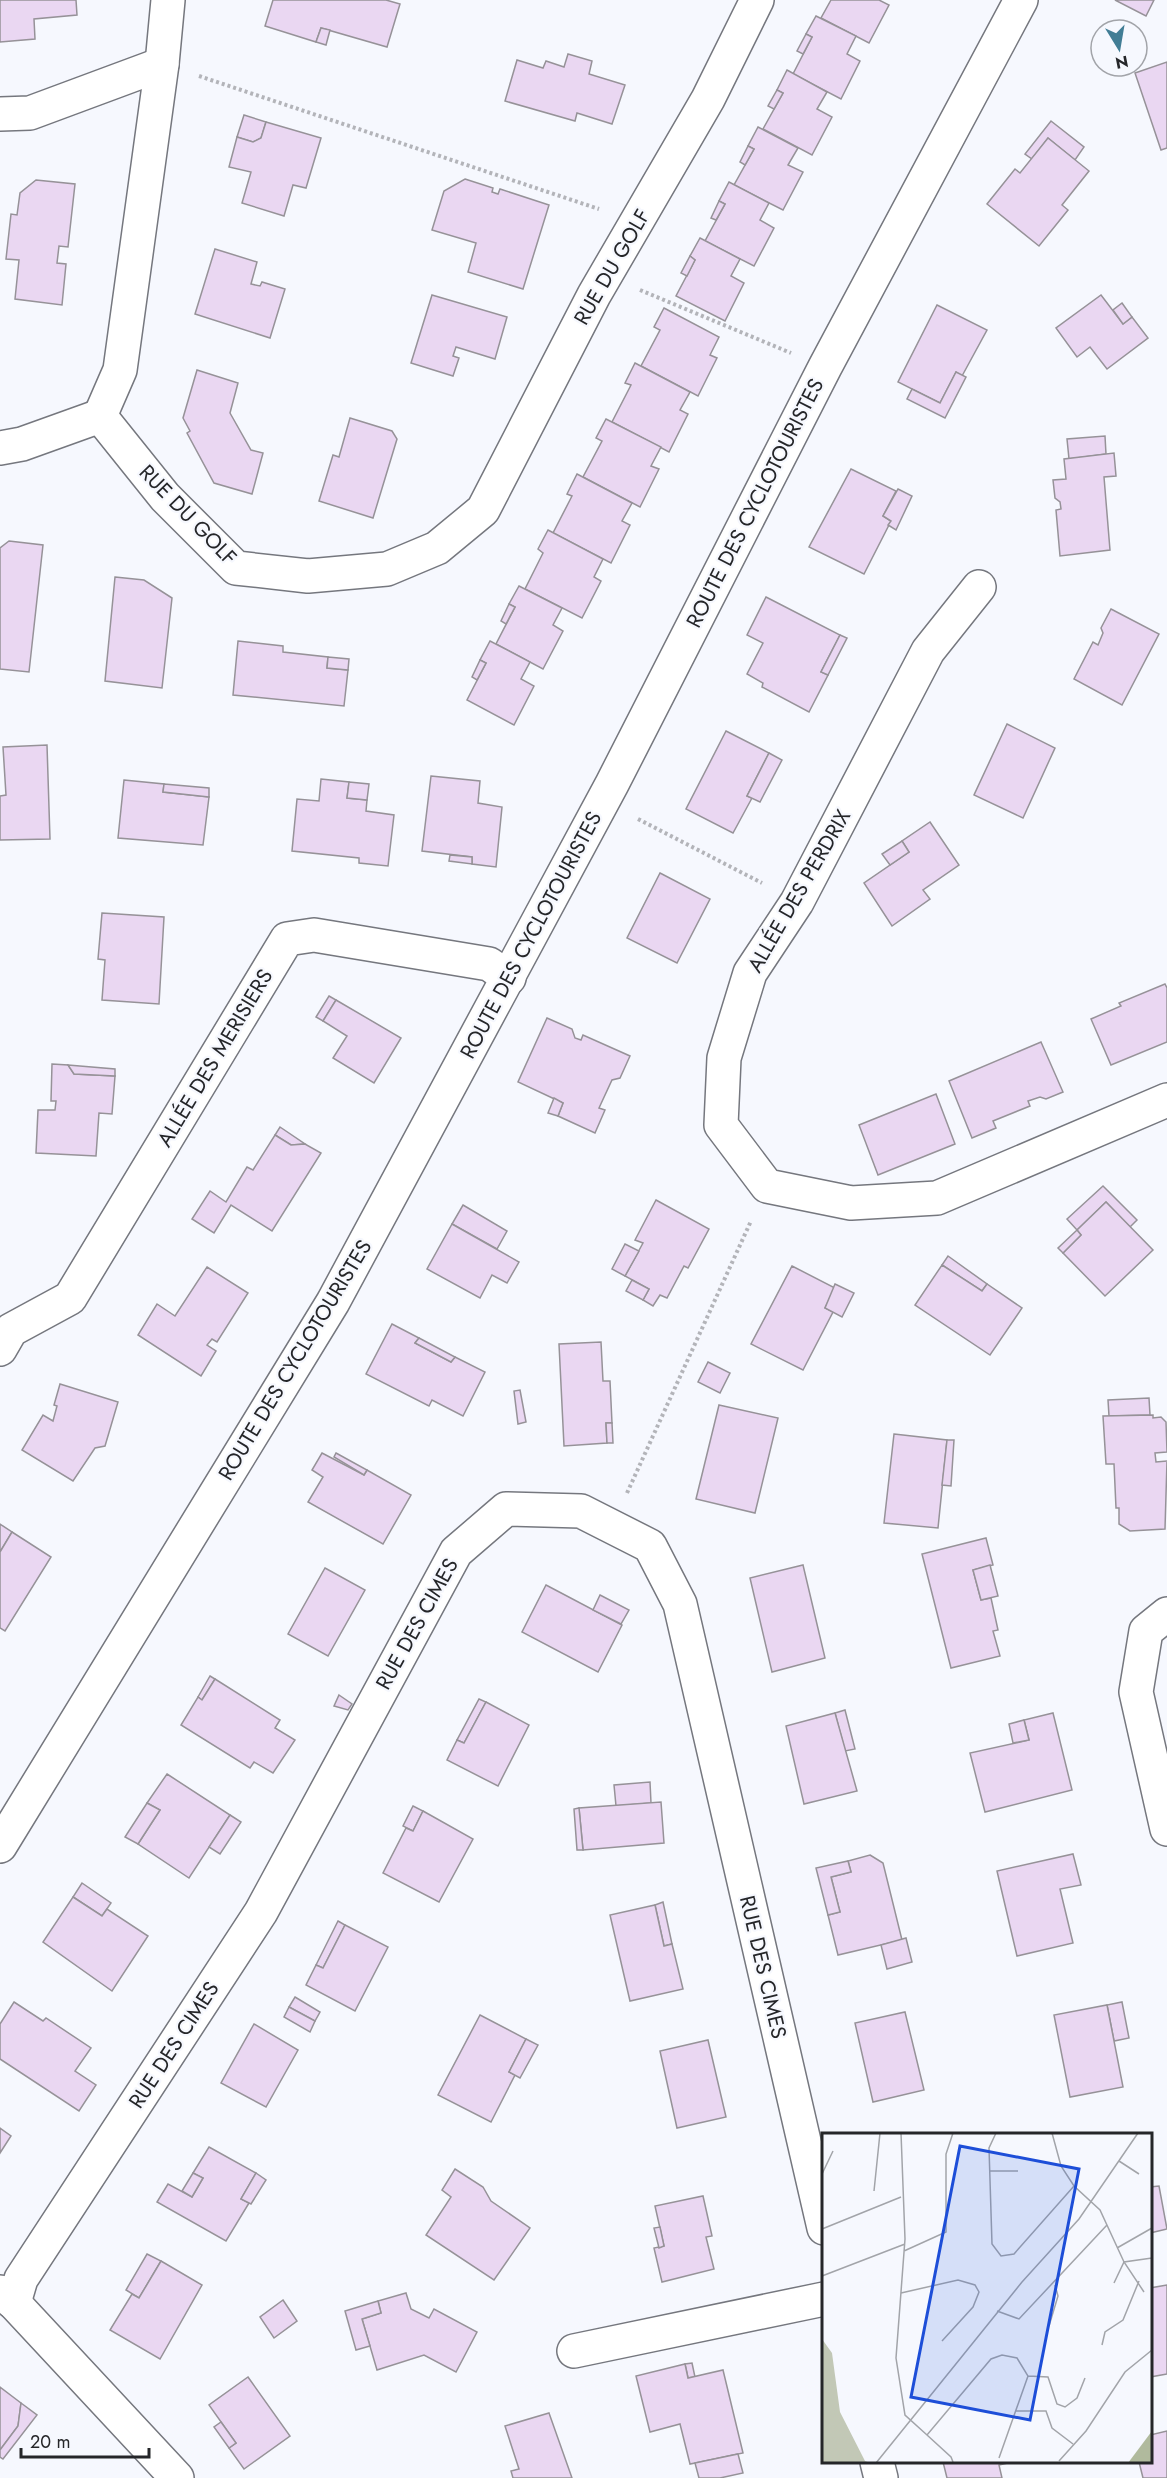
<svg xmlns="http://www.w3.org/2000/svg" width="1167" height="2478" viewBox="0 0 1167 2478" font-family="Jost,sans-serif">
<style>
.building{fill:#ead7f2;stroke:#969298;stroke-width:1.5}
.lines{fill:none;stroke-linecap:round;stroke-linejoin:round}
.minor-casing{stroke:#75777e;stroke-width:36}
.path{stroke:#b3b4b9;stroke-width:4;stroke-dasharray:3 3;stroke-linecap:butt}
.minor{stroke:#fff;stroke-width:33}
.labels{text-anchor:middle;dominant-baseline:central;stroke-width:4.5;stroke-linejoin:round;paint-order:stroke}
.street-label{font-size:21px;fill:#252629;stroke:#f6f8fe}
.inset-road{fill:none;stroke:#a2a4a9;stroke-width:1.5}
.view{fill:#1d4ed8;fill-opacity:0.15;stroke:#1d4ed8;stroke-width:3}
.inset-edge{fill:none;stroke:#252629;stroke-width:3}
</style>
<rect width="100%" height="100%" fill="#f6f8fe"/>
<g class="building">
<path d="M0 0H76L77 15 34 19 35 39 0 42Z"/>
<path d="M273 0H386L400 4 387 47 321 28 316 42 265 26Z"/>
<path d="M831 0H879L889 5 869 43 821 18Z"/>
<path d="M1115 0H1154L1146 16Z"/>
<path d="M816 16 856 36 847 54 860 61 841 99 793 74 812 37 806 34Z"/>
<path d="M321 28 330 30 326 45 316 42Z"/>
<path d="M806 34 812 37 803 54 797 51Z"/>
<path d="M568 54 592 61 589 74 625 85 612 124 577 113 575 121 505 101 517 60 543 68 546 61 564 67Z"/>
<path d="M1167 62V148L1161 150 1135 73Z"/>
<path d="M787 70 827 92 817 109 832 117 812 155 763 129 783 93 777 90Z"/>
<path d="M777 90 783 93 774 109 768 106Z"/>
<path d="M244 115 266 122 261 138 253 142 237 137Z"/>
<path d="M1051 121 1084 147 1075 160 1048 138 1032 159 1025 154Z"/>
<path d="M266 122 321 138 306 188 293 185 284 216 242 203 251 172 229 167 237 137 253 142 261 138Z"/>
<path d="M758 127 798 148 788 165 803 172 783 210 734 185 754 149 748 146Z"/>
<path d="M1048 138 1089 171 1062 205 1068 210 1039 246 987 204 1015 169 1020 173Z"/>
<path d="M748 146 754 149 745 165 740 162Z"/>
<path d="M465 179 493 188 492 192 498 194 500 189 549 205 523 289 468 272 476 243 432 230 444 191Z"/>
<path d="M36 180 75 184 68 247 59 246 57 263 66 264 62 305 15 299 19 260 6 259 11 214 17 215 20 193Z"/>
<path d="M729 182 769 203 760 220 774 228 754 266 705 241 725 204 719 201Z"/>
<path d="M719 201 725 204 716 220 711 218Z"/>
<path d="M700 238 740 259 731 276 744 283 725 321 676 296 695 260 690 256Z"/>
<path d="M215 249 257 262 251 284 260 286 262 282 285 289 270 338 195 314Z"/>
<path d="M690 256 695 260 687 276 681 273Z"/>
<path d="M432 295 507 317 495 359 456 347 453 356 459 358 453 376 411 363Z"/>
<path d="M1101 295 1123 324 1132 317 1148 338 1107 369 1090 347 1077 357 1056 328Z"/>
<path d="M1122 303 1132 317 1123 324 1113 310Z"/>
<path d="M937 305 987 330 962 376 956 372 940 403 898 382Z"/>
<path d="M664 308 719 337 710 355 717 358 698 396 641 366 660 330 654 327Z"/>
<path d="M635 363 690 392 680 410 688 414 669 452 612 422 631 385 625 383Z"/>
<path d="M197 370 238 383 230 413 251 450 263 453 252 494 214 483 187 433 190 431 183 418Z"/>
<path d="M956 372 966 377 945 418 907 399 912 389 940 403Z"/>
<path d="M350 418 392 431 397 439 373 518 319 501 333 455 339 457Z"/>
<path d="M606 419 661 447 651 466 659 469 640 507 583 477 602 441 596 438Z"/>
<path d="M1105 436 1106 454 1069 459 1067 439Z"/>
<path d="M1114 453 1116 476 1104 477 1110 550 1060 556 1056 510 1061 509 1060 502 1055 498 1053 480 1066 479 1064 459Z"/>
<path d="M851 469 896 491 883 516 891 521 864 574 809 547Z"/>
<path d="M577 474 632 503 622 521 630 525 611 563 553 533 572 496 567 494Z"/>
<path d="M898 489 912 496 896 530 888 525 891 521 883 516Z"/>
<path d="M548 530 603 559 594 577 601 581 582 618 525 589 543 553 538 549Z"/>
<path d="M9 541 43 545 29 672 0 669V548Z"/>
<path d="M115 577 144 580 172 598 162 688 105 681Z"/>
<path d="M519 586 562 608 553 625 563 631 543 669 496 644 515 607 509 604Z"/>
<path d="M766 597 840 635 821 672 828 675 809 712 762 687 763 683 747 674 763 643 747 635Z"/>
<path d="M509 604 515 607 506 624 501 621Z"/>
<path d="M1111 609 1159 634 1122 705 1074 679 1093 642 1098 645 1103 633 1101 628Z"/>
<path d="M840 635 847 638 828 675 821 672Z"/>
<path d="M238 641 283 646V652L328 657 327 668 348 670 344 706 233 695Z"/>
<path d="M490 641 530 662 521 679 534 686 514 725 467 700 486 663 480 660Z"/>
<path d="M328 657 349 659 348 670 327 668Z"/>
<path d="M480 660 486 663 477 680 472 677Z"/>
<path d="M1007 724 1055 748 1023 818 974 795Z"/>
<path d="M726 731 769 753 747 796 752 798 733 833 686 809Z"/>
<path d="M47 745 50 839 0 840V796L6 795 3 747Z"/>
<path d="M769 753 782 760 760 802 747 796Z"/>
<path d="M431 776 480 781 478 803 502 807 496 867 472 864V857L422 851Z"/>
<path d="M321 779 349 782 347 798 367 800 366 811 394 815 388 866 359 863V858L292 851 297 799 319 801Z"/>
<path d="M124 780 164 784 163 792 209 797 203 845 118 838Z"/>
<path d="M349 782 369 784 367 800 347 798Z"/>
<path d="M164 784 209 788V797L163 792Z"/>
<path d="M930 822 959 865 923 890 930 899 892 926 864 883 909 852 902 841Z"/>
<path d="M902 841 909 852 890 865 882 854Z"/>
<path d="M450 855 472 857V864L449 861Z"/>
<path d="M660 873 710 899 677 963 627 938Z"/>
<path d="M102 913 164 917 159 1004 102 1000 105 960 98 959Z"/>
<path d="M1165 984 1167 988V1042L1111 1065 1091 1019 1121 1006 1119 1003Z"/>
<path d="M329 996 336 1000 323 1021 316 1017Z"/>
<path d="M336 1000 401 1038 374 1083 333 1058 347 1036 323 1021Z"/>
<path d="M547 1018 572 1029 575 1038 581 1040 583 1035 630 1056 620 1078 612 1080 599 1108 605 1110 595 1133 558 1116 563 1103 518 1082Z"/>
<path d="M1041 1042 1063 1092 1046 1099 1040 1097 1028 1101 1030 1106 993 1121 996 1128 972 1138 949 1081Z"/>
<path d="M52 1064 68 1065 74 1074 115 1076 112 1114 99 1113 96 1156 36 1153 38 1110H55L56 1101H51Z"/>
<path d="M68 1065 115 1069V1076L74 1074Z"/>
<path d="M936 1094 955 1144 878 1175 859 1125Z"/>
<path d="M554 1098 563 1103 558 1116 548 1113Z"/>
<path d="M280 1127 305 1144 291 1145 275 1135Z"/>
<path d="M275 1135 291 1145 305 1144 321 1153 272 1231 231 1205 214 1233 192 1219 210 1191 226 1202 247 1167 253 1170Z"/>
<path d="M1103 1186 1137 1220 1130 1227 1106 1202 1077 1230 1067 1219Z"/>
<path d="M656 1200 709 1229 688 1268 684 1266 667 1298 660 1295 653 1306 643 1300 649 1289 625 1276 643 1243 635 1240Z"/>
<path d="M1106 1202 1153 1250 1105 1296 1063 1253 1081 1235 1077 1230Z"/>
<path d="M463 1205 507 1231 497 1249 452 1224Z"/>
<path d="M452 1224 519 1262 507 1283 492 1275 480 1298 427 1269Z"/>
<path d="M1077 1230 1081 1235 1063 1253 1058 1248Z"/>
<path d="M625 1244 639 1251 625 1276 612 1269Z"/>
<path d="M948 1256 987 1284 982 1291 942 1265Z"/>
<path d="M942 1265 982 1291 987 1284 1022 1308 990 1355 915 1305Z"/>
<path d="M792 1266 835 1288 825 1308 833 1312 803 1370 751 1344Z"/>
<path d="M207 1267 248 1293 217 1342 212 1339 207 1345 216 1351 201 1376 138 1335 157 1304 175 1316Z"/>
<path d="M632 1280 649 1289 643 1300 626 1291Z"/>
<path d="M835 1284 854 1293 842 1317 825 1308Z"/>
<path d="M392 1324 419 1338 415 1343 451 1362 455 1357 485 1372 463 1416 432 1400 429 1406 366 1374Z"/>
<path d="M419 1338 455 1357 451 1362 415 1343Z"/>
<path d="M601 1342 603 1381H610L612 1423H606L607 1443 564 1446 559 1344Z"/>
<path d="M708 1362 730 1373 720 1393 698 1382Z"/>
<path d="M60 1384 118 1402 105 1446 95 1448 73 1481 22 1450 43 1415 53 1421 57 1406 54 1405Z"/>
<path d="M520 1390 526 1422 518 1424 514 1391Z"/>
<path d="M1149 1398 1150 1415 1109 1416 1108 1400Z"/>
<path d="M719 1405 778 1418 755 1513 696 1499Z"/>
<path d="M1153 1415V1418L1161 1417 1166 1422 1167 1452 1155 1453 1156 1462 1167 1461 1165 1529 1130 1531 1119 1524V1508H1116L1114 1464H1106L1103 1416Z"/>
<path d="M606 1423H612L613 1443H607Z"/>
<path d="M894 1434 947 1440 938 1528 884 1523Z"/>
<path d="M947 1440H954L951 1486 942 1485Z"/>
<path d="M322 1453 364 1475 367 1470 411 1495 383 1544 308 1502 323 1477 312 1470Z"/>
<path d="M336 1453 367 1470 364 1475 334 1457Z"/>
<path d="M0 1524 12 1532 0 1552Z"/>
<path d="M12 1532 51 1557 5 1631 0 1628V1552Z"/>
<path d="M986 1538 993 1565 973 1570 981 1600 991 1598 998 1630 993 1631 1000 1656 951 1668 922 1554Z"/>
<path d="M803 1565 825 1658 772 1672 750 1578Z"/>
<path d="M990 1565 998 1596 981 1600 973 1570Z"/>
<path d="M325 1568 365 1590 328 1656 288 1634Z"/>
<path d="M546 1585 622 1625 598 1672 522 1632Z"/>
<path d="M600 1595 629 1610 621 1624 593 1610Z"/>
<path d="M210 1676 215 1679 202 1700 198 1697Z"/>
<path d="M215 1679 280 1720 275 1728 295 1740 273 1773 254 1762 250 1768 181 1725 198 1697 202 1700Z"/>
<path d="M339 1695 352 1704 348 1710 334 1706Z"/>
<path d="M479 1699 486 1702 464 1743 457 1740Z"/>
<path d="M486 1702 529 1725 498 1786 447 1760 457 1740 464 1743Z"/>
<path d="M845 1710 855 1749 845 1751 835 1713Z"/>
<path d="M835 1713 857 1791 804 1804 786 1726Z"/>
<path d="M1053 1713 1072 1790 985 1812 970 1753 1029 1740 1024 1720Z"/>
<path d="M1024 1720 1029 1740 1013 1743 1009 1724Z"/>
<path d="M167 1774 230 1815 189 1878 138 1844 160 1810 147 1803Z"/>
<path d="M650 1782 651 1803 616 1806 614 1785Z"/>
<path d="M661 1802 664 1843 583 1850 579 1808Z"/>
<path d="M147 1803 160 1810 138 1844 125 1837Z"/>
<path d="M413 1806 423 1811 413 1831 403 1826Z"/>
<path d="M579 1808 583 1850H577L574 1809Z"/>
<path d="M423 1811 473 1839 439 1902 383 1873 406 1828 413 1831Z"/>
<path d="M230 1815 241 1822 220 1854 209 1847Z"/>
<path d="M1073 1854 1081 1885 1060 1889 1073 1943 1017 1956 997 1871Z"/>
<path d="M870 1855 883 1863 902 1940 838 1955 828 1915 840 1912 831 1877 851 1872 848 1861Z"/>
<path d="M848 1861 851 1872 831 1877 840 1912 828 1915 816 1868Z"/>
<path d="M82 1883 111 1903 102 1916 73 1897Z"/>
<path d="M73 1897 102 1916 107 1909 148 1936 112 1991 43 1942Z"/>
<path d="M663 1902 672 1944 664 1946 655 1905Z"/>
<path d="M655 1905 664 1946 672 1944 683 1989 630 2001 610 1915Z"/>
<path d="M338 1921 345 1925 323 1968 316 1965Z"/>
<path d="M345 1925 388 1947 355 2011 306 1985 316 1965 323 1968Z"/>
<path d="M906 1938 912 1962 887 1969 881 1945Z"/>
<path d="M295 1997 320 2012 315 2021 289 2007Z"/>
<path d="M14 2002 43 2021 46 2018 91 2048 75 2071 96 2085 79 2111 0 2059V2024Z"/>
<path d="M1122 2002 1129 2038 1114 2041 1107 2005Z"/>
<path d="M1107 2005 1123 2087 1070 2097 1054 2015Z"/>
<path d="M289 2007 315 2021 310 2032 284 2017Z"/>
<path d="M905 2012 924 2090 873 2102 855 2023Z"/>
<path d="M480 2015 526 2039 509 2072 515 2075 491 2122 438 2095Z"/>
<path d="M254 2024 298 2050 266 2107 221 2083Z"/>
<path d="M526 2039 538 2045 520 2078 509 2072Z"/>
<path d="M708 2040 726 2117 677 2128 660 2051Z"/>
<path d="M0 2128 11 2136 0 2153Z"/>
<path d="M209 2147 256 2173 241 2199 249 2203 226 2241 157 2202 168 2184 192 2197 203 2178 193 2173Z"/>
<path d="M455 2169 483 2187 491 2201 530 2228 494 2280 426 2235 451 2197 442 2190Z"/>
<path d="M193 2173 203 2178 192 2197 182 2191Z"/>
<path d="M256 2173 266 2180 251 2204 241 2199Z"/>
<path d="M1159 2186 1167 2229 1150 2233V2187Z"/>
<path d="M703 2196 712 2236 706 2237 714 2269 662 2282 654 2248 664 2246 655 2206Z"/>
<path d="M660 2227 664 2246 659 2248 654 2228Z"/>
<path d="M147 2254 161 2261 139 2298 126 2290Z"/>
<path d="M161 2261 202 2285 160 2359 110 2330 132 2294 139 2298Z"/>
<path d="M1167 2285V2374L1150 2377V2288Z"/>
<path d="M406 2293 411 2309 429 2318 434 2309 477 2332 456 2372 424 2355 377 2370 362 2319 381 2313 378 2301Z"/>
<path d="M283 2300 297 2321 274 2338 260 2317Z"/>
<path d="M378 2301 381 2313 362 2319 370 2346 356 2350 345 2311Z"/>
<path d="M692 2363 695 2377 688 2378 685 2364Z"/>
<path d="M685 2364 688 2378 723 2370 743 2453 690 2464 680 2424 650 2432 636 2376Z"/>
<path d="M248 2377 290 2436 244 2469 229 2448 236 2443 209 2405Z"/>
<path d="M0 2387 21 2403 18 2426 0 2450Z"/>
<path d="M21 2403 37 2415 3 2459 0 2457V2450L18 2426Z"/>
<path d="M549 2413 572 2478H513L511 2471 519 2469 505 2426Z"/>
<path d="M221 2422 236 2443 229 2448 214 2427Z"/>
<path d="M1167 2431V2478H1143L1139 2462H1150V2435Z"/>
<path d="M738 2454 743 2473 720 2478H699L695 2463Z"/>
<path d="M943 2462H1012L999 2465 1002 2478H947Z"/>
</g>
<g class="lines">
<g class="minor-casing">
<g id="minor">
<path d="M168 0 162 64 120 370 100 416 165 497 236 568 308 576 387 569 437 548 483 510 594 295 708 99 757 0"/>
<path d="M0 114 30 113 162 64"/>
<path d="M0 448 22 444 100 416"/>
<path d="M979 587 928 651 797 902 750 973 724 1058 721 1125 767 1186 851 1203 937 1198 1167 1100"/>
<path d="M0 1349 11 1330 70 1298 287 939 314 935 489 964 509 978"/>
<path d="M1167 1614 1146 1631 1136 1692 1167 1829"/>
<path d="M0 1846 333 1302 612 784 825 367 1021 0"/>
<path d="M0 2292 14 2303 177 2478"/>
<path d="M14 2303 21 2279 261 1912 456 1552 506 1509 581 1511 650 1546 680 1604 824 2228"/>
<path d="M574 2351 824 2299"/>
<path d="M877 2462 881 2478"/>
</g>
</g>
<g class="path">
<path d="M199 76 599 209"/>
<path d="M640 290 791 353"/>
<path d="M638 819 762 883"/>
<path d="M627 1493 751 1221"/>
</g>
<use href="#minor" class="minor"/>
</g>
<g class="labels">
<g class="street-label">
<text transform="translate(612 267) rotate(-60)">RUE DU GOLF</text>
<text transform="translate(755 503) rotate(-63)">ROUTE DES CYCLOTOURISTES</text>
<text transform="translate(188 515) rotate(46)">RUE DU GOLF</text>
<text transform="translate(799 891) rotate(-60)">ALLÉE DES PERDRIX</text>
<text transform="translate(531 935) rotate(-62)">ROUTE DES CYCLOTOURISTES</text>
<text transform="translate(215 1058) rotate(-59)">ALLÉE DES MERISIERS</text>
<text transform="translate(295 1360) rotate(-59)">ROUTE DES CYCLOTOURISTES</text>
<text transform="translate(417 1624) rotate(-61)">RUE DES CIMES</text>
<text transform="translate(763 1967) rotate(77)">RUE DES CIMES</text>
<text transform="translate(174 2045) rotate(-57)">RUE DES CIMES</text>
</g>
</g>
<g transform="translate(822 2133)">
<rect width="330" height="330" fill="#f6f8fe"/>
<path d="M0 206 10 220 18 279 43 328 48 330H0Z" fill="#c2c8b6"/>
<path d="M330 298V330H306Z" fill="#b0ba9d"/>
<path class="inset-road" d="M79 0 83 106 74 225 83 282 105 302 169 226 180 222 195 225 206 243 177 325M174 0 167 15 170 111 179 123 192 121 252 53M230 0 239 33 252 53 278 77 302 129 322 159M297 28 317 41M168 38H196M0 41 11 18M52 58 58 0M0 96 79 64M295 115 330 95M82 118 124 99V21L131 0M0 143 83 111M292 150 302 129 330 125M79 160 136 147 153 152 157 159 151 174 120 208M175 178 197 186 285 92M227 193 236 163 233 152M280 212 283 199 301 187 317 148M206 243 226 244 235 271 243 274 255 265 263 245M193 278H224L230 295 251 311M105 302 129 324 131 329M237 328 264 298 303 239 330 217M54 330 200 149 257 86 316 0"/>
<path class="view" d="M138 13 257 36 208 287 89 264Z"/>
<rect width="330" height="330" class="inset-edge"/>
</g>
<g transform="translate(1119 48) rotate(169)"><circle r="28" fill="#f6f8fe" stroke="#a2a4a9" stroke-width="1.5"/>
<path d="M0-4.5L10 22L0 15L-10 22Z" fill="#417d95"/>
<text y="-9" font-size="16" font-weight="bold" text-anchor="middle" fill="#252629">N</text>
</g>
<path d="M21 2448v9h128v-9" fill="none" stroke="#252629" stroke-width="3"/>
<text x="30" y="2448" font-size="18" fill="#252629" stroke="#f6f8fe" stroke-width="4.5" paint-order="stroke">20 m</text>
</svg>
